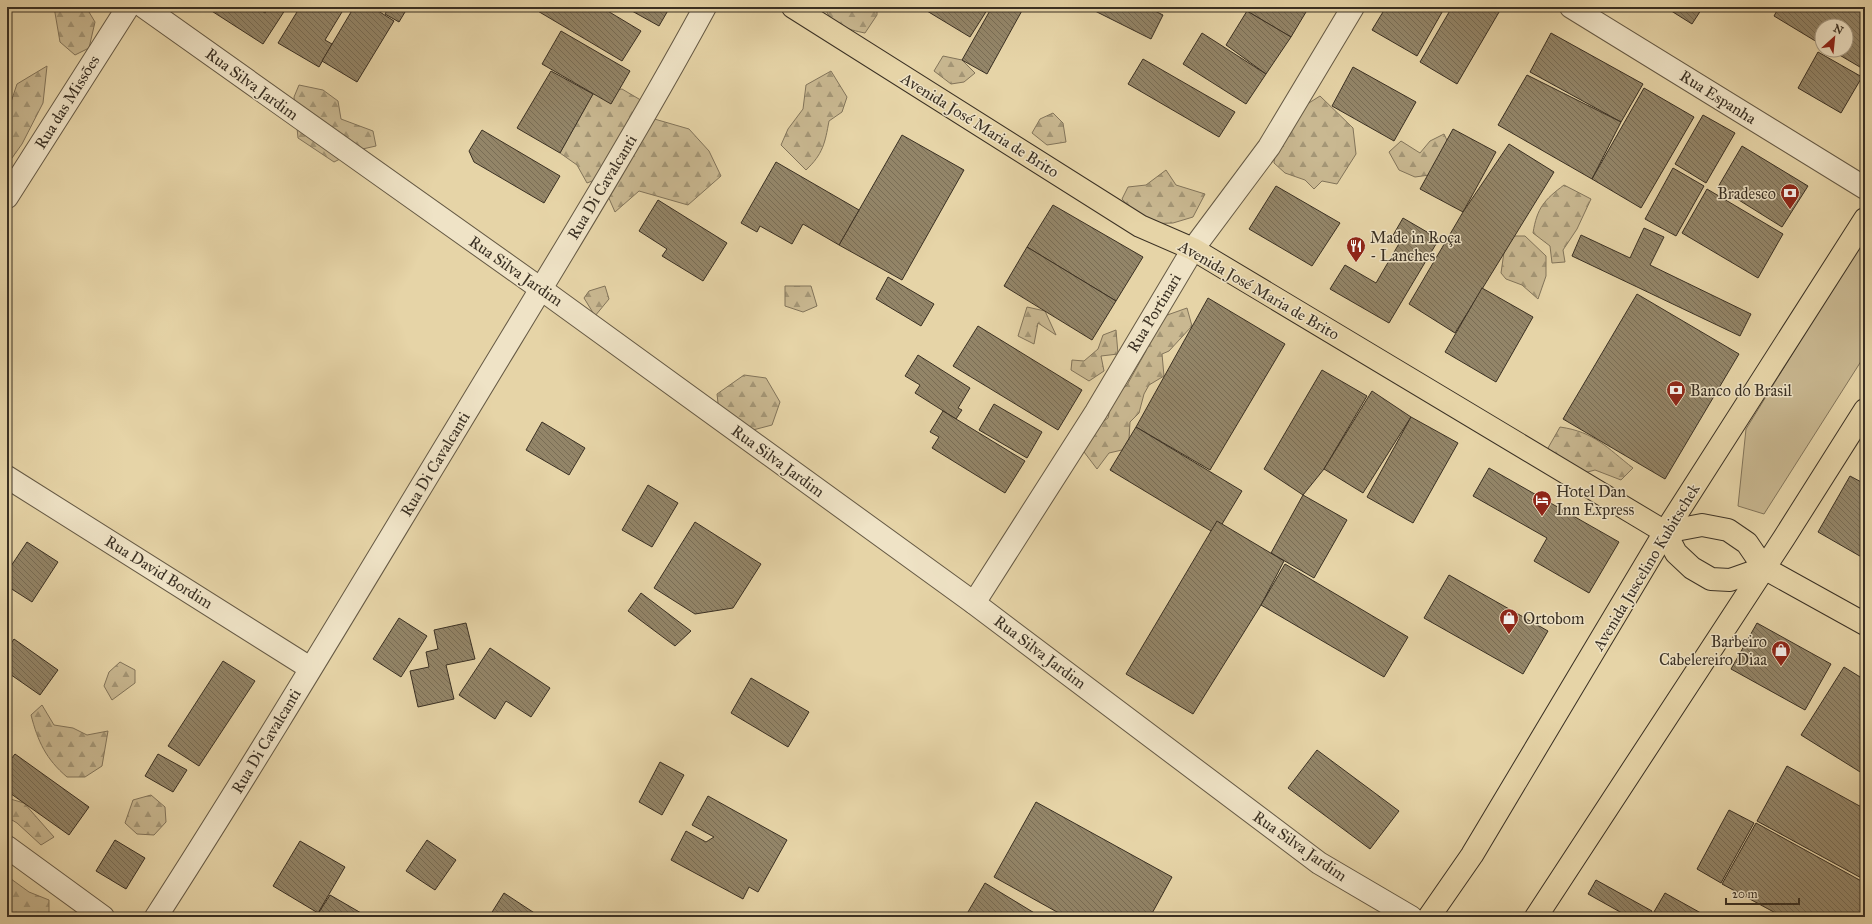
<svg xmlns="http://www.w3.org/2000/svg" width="1872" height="924" viewBox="0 0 1872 924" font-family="'IM FELL Great Primer',serif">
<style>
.grass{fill:#c9b891;stroke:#82745a}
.forest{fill:url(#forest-firs);stroke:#82745a}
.building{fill:url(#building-back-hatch);stroke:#3a3023}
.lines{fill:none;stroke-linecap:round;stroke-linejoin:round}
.minor-casing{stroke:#655944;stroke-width:24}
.major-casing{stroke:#3a3023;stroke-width:24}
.minor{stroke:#efe3c6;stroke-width:22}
.major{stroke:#e6d4a7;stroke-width:22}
.labels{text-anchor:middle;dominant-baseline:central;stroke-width:3;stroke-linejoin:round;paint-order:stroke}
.street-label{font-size:16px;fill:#3a3023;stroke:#efe3c6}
.poi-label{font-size:16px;fill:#3a3023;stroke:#efe3c6;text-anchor:start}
</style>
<defs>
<pattern id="forest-firs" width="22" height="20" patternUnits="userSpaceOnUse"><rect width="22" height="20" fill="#c9b891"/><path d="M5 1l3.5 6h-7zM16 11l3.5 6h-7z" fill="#a49676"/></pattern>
<pattern id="building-back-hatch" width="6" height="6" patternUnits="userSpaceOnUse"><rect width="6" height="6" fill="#938568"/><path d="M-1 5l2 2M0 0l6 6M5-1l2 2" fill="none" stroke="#796d55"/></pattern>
</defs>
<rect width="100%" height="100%" fill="#e6d4a7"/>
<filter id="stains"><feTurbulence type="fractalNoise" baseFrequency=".005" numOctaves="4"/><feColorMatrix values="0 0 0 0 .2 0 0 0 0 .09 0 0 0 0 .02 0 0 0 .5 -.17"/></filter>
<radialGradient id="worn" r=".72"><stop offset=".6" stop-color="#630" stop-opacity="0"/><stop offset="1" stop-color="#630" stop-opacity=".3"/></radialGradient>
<path class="grass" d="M1865 236V355L1764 514 1738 506 1746 429Z"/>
<g class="forest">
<path d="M54 7H86L95 22 89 48 75 55 60 42Z"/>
<path d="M825 7H877V15L865 33C849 30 829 24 825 7Z"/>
<path d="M943 56 962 60 975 73 964 82 951 84 934 71Z"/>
<path d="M47 66 43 103 22 144 7 165V114L17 84Z"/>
<path d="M831 71 847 97 842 112 829 121C825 143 823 154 806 170L781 145 788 129 803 109 806 85Z"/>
<path d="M299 85 323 90 338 101 341 119 373 131 376 146 358 150 334 162 298 138 294 97Z"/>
<path d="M622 89 644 102 651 118 689 129 709 151 721 176 688 205 639 191 615 212 600 178 587 183 577 165 560 153 593 94Z"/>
<path d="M1320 96 1353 128 1356 154 1337 184 1322 181 1314 189 1305 180 1285 173 1274 163 1276 143 1304 106Z"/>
<path d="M1053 113 1063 123 1066 142 1047 145 1032 133 1040 119Z"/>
<path d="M1444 134 1452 151 1437 174 1415 177 1399 170 1389 152 1401 141 1420 153 1430 141Z"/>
<path d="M1166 170 1176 185 1205 194 1193 217 1173 223 1143 224 1122 199 1128 187 1146 185Z"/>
<path d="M1564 185 1591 199 1577 229 1563 250 1565 262 1552 263 1550 246 1533 233C1537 208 1544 200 1564 185Z"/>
<path d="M1514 236H1525L1546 256V276L1538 299 1522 285 1506 279 1501 273 1504 252Z"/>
<path d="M605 286 609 299 595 316 584 298 589 291Z"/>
<path d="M785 286H811L817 306 803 312 785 306Z"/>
<path d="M1027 307 1045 311 1056 335 1038 323 1034 344 1018 336Z"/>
<path d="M1187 308 1192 326 1169 351 1162 354 1164 376 1149 385 1144 394 1139 413 1130 422 1129 439 1122 450 1109 453 1097 469 1078 444 1089 432 1108 418 1113 396 1127 385 1146 351 1145 334 1156 319Z"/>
<path d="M1116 330 1118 354 1101 356 1104 371 1089 381 1071 370 1072 360 1084 361 1098 349 1103 335Z"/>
<path d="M744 375 766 378 780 402 772 425 753 430 719 412 717 394Z"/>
<path d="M1560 427C1595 432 1607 448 1633 468L1621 480 1595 470 1584 473 1549 455 1548 448Z"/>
<path d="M120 662 135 670V683L112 700 104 686 109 672Z"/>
<path d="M42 705 54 725 73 728 87 735 108 731 102 766 85 777H67C46 759 38 742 31 715Z"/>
<path d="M151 795 165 807 166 822 154 835 137 834 125 823 133 800Z"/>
<path d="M7 798 24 803 54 837 41 845 17 823 7 817Z"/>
<path d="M7 876 29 892 49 900V914L41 917H7Z"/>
</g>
<g class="building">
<path d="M208 7H256L265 13 268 7H287L263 44 207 8Z"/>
<path d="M300 7H345L325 40 332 44 319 67 278 43Z"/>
<path d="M354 7H372L394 21 357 82 322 61Z"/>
<path d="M389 7H408L399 22 385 14Z"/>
<path d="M531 7H601L641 31 622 61Z"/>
<path d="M634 7H670L659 26 632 11Z"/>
<path d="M920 7H930L927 11Z"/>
<path d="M930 7H989L970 37 927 11Z"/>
<path d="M992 7H1024L987 74 962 60Z"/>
<path d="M1087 7H1147L1163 15 1151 39Z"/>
<path d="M1240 7H1309L1291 37Z"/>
<path d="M1386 7H1445L1417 56 1372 30Z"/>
<path d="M1452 7H1502L1457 84 1420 62Z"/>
<path d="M1665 7H1703L1692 24Z"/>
<path d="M1735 7H1744L1742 11Z"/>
<path d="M1779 7H1865V70L1831 50H1846V26H1822V45L1774 16Z"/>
<path d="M1247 11 1291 37 1266 74 1226 45Z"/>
<path d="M561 31 630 71 611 104 542 64Z"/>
<path d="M1202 33 1266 74 1246 104 1183 64Z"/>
<path d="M1551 33 1643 84 1621 122 1530 72Z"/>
<path d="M1818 52 1862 77 1841 113 1798 88Z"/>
<path d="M1143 59 1235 112 1219 137 1128 84Z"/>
<path d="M1353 67 1416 102 1394 141 1332 106Z"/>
<path d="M551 71 593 94 560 153 517 128Z"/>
<path d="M1527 75 1621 122 1592 179 1498 125Z"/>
<path d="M1644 88 1694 117 1641 208 1592 179Z"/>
<path d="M1703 115 1735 133 1706 183 1675 164Z"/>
<path d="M1453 129 1496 152 1463 212 1420 189Z"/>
<path d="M482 130 560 176 544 203 474 162 469 151Z"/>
<path d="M902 135 964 170 902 280 839 245Z"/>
<path d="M1509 144 1554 172 1455 333 1409 304 1463 212Z"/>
<path d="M1742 146 1808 186 1782 227 1718 187Z"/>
<path d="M776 162 859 210 839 245 803 224 792 244 760 226 757 232 741 223Z"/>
<path d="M1673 168 1704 186 1676 236 1645 219Z"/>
<path d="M1276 186 1340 223 1312 266 1249 229Z"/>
<path d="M1707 189 1783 234 1758 278 1682 233Z"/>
<path d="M658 200 727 243 703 281 662 256 667 249 639 231Z"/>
<path d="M1053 205 1143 257 1116 301 1027 247Z"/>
<path d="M1403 218 1439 239 1389 323 1330 289 1345 265 1376 283 1400 242 1392 237Z"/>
<path d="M1644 228 1664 237 1650 265 1751 314 1740 336 1572 256 1581 235 1630 258Z"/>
<path d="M1027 247 1116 301 1092 340 1004 286Z"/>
<path d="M888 277 934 304 921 326 876 299Z"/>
<path d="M1482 288 1533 317 1496 382 1445 352Z"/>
<path d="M1637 294 1739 354 1665 479 1563 419Z"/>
<path d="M1208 298 1285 344 1210 470 1136 427Z"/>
<path d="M978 326 1082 390 1058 430 953 366Z"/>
<path d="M918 355 970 388 958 408 962 410 956 419 915 393 920 385 905 376Z"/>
<path d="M1322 370 1367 396 1324 469 1303 495 1264 469Z"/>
<path d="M1372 391 1411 417 1363 493 1324 469Z"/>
<path d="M994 404 1042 432 1027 458 979 430Z"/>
<path d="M943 411 1025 461 1005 493 932 448 939 437 930 432Z"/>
<path d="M1411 417 1458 443 1413 523 1367 497Z"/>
<path d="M542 422 585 448 569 475 526 450Z"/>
<path d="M1136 427 1242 491 1216 534 1110 470Z"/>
<path d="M1489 468 1619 542 1589 593 1534 561 1547 538 1473 496Z"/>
<path d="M1850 476 1865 484V559L1818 532Z"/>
<path d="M648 485 678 503 652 547 622 530Z"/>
<path d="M1303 495 1347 520 1314 578 1271 553Z"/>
<path d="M1217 521 1284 561 1261 605 1193 714 1126 674Z"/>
<path d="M695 522 761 564 733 608 695 614 654 588Z"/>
<path d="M27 542 58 562 32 602 7 586V572Z"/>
<path d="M1285 564 1408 637 1384 677 1261 605Z"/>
<path d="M1449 575 1548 631 1523 674 1424 618Z"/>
<path d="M641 593 691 631 675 646 628 611Z"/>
<path d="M399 618 427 636 401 677 373 659Z"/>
<path d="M466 623 475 659 446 665 454 699 418 707 410 671 429 667 426 652 438 649 434 630Z"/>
<path d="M1757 623 1831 664 1805 710 1731 669Z"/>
<path d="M14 639 58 670 40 695 7 672V649Z"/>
<path d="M490 648 550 688 531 717 506 701 495 719 459 695Z"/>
<path d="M223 661 255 681 199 766 168 746Z"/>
<path d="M1844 667 1865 680V775L1801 735Z"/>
<path d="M751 678 809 712 788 747 731 713Z"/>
<path d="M1317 750 1399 811 1370 849 1288 788Z"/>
<path d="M15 754 89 807 69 835 7 791V764Z"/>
<path d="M158 754 187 770 173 792 145 776Z"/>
<path d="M660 762 684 775 662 815 639 802Z"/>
<path d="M1787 766 1865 809V880L1757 821Z"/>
<path d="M708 796 787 840 758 892 749 887 743 899 671 860 686 831 706 842 714 837 692 825Z"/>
<path d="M1036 802 1172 877 1150 917H1066L994 877Z"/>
<path d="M1729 810 1754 823 1721 883 1697 869Z"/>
<path d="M1756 823 1865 883V917H1783L1722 884Z"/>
<path d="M115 840 145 858 126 889 96 871Z"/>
<path d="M427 840 456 860 435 890 406 871Z"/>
<path d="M300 841 345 867 318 913 273 886Z"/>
<path d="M1596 880 1652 911 1649 917H1629L1588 894Z"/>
<path d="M985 883 1041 917H965Z"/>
<path d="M504 893 539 916V917H489Z"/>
<path d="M1665 893 1708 917H1651Z"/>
<path d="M330 895 368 917H316Z"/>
</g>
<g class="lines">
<g class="minor-casing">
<g id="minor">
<path d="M144 7 541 289 974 603 1319 863 1411 917"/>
<path d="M1571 7 1865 188"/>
<path d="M7 197 128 7"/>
<path d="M7 477 310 668"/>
<path d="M974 603 1096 412 1193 249 1269 147 1353 7"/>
<path d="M7 847 103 917"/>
<path d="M156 917C257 760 353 599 450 439 536 296 625 154 705 7"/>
</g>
</g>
<g class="major-casing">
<g id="major">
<path d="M793 7 1140 226 1193 249 1665 532"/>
<path d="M1665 532 1702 525 1728 530 1747 543 1764 568 1865 624"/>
<path d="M1665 532 1676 553 1692 568 1711 579 1730 580 1764 568"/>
<path d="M1429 917 1472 855 1665 532 1865 219"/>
<path d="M1536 917 1784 538 1865 410"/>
</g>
</g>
<use href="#minor" class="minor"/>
<use href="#major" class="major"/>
</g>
<defs>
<g id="bank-pin" transform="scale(1)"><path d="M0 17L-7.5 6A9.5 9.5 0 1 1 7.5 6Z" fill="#8f2418" stroke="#efe3c6"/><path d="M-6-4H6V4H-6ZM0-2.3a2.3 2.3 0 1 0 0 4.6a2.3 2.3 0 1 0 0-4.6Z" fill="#fff"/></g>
<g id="restaurant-pin" transform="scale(1)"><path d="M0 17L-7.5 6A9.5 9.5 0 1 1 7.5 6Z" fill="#8f2418" stroke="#efe3c6"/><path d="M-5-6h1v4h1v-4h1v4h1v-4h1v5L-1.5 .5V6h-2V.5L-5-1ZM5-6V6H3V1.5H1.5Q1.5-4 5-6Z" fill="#fff"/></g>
<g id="hotel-pin" transform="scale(1)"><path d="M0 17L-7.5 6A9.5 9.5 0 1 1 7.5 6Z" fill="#8f2418" stroke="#efe3c6"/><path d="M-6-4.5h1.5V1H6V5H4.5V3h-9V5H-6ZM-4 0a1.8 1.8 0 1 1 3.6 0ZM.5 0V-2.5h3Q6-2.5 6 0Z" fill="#fff"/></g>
<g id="shop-pin" transform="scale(1)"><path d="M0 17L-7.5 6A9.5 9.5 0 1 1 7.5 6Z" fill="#8f2418" stroke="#efe3c6"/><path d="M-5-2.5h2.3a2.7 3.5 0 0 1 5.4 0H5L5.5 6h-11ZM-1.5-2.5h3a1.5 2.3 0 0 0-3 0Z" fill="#fff"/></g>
</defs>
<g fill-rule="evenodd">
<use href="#bank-pin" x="1790" y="193"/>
<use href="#restaurant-pin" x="1356" y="246"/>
<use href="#bank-pin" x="1676" y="390"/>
<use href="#hotel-pin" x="1542" y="500"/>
<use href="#shop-pin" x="1509" y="618"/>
<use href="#shop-pin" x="1781" y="650"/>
</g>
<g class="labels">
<g class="street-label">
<text transform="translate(252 84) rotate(36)">Rua Silva Jardim</text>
<text transform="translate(1718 97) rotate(32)">Rua Espanha</text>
<text transform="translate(67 102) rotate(-58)">Rua das Missões</text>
<text transform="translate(980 125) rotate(32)">Avenida José Maria de Brito</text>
<text transform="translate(602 187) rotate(-59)">Rua Di Cavalcanti</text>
<text transform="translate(516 271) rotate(35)">Rua Silva Jardim</text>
<text transform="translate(1259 290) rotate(30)">Avenida José Maria de Brito</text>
<text transform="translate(1154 313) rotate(-59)">Rua Portinari</text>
<text transform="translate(778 461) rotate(36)">Rua Silva Jardim</text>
<text transform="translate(435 464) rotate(-59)">Rua Di Cavalcanti</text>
<text transform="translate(1646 567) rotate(-59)">Avenida Juscelino Kubitschek</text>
<text transform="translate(159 572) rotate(32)">Rua David Bordim</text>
<text transform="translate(1040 652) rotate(37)">Rua Silva Jardim</text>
<text transform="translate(266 741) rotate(-59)">Rua Di Cavalcanti</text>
<text transform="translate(1300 846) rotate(35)">Rua Silva Jardim</text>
</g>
<g class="poi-label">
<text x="1776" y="193" text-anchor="end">Bradesco</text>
<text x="1370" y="237">Made in Roça<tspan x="1370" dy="18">- Lanches</tspan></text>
<text x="1690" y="390">Banco do Brasil</text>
<text x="1556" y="491">Hotel Dan<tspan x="1556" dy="18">Inn Express</tspan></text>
<text x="1523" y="618">Ortobom</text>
<text x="1767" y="641" text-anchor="end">Barbeiro<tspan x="1767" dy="18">Cabelereiro Diaa</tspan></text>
</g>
</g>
<rect width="1872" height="924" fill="none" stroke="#e6d4a7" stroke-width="24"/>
<rect x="8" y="8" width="1856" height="908" fill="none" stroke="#3a3023" stroke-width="2"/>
<rect x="12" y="12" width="1848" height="900" fill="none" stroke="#3a3023"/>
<g transform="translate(1834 38) rotate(27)"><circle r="19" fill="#efe3c6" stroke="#a79b85"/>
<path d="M0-3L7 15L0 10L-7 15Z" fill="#8f2418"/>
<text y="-6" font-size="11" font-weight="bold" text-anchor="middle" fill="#3a3023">N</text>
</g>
<path d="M1726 898v6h73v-6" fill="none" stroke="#3a3023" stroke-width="2"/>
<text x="1732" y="898" font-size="12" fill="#3a3023" stroke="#efe3c6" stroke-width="3" paint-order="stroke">20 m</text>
<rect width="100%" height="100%" filter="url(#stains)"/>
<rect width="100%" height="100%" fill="url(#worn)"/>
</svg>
